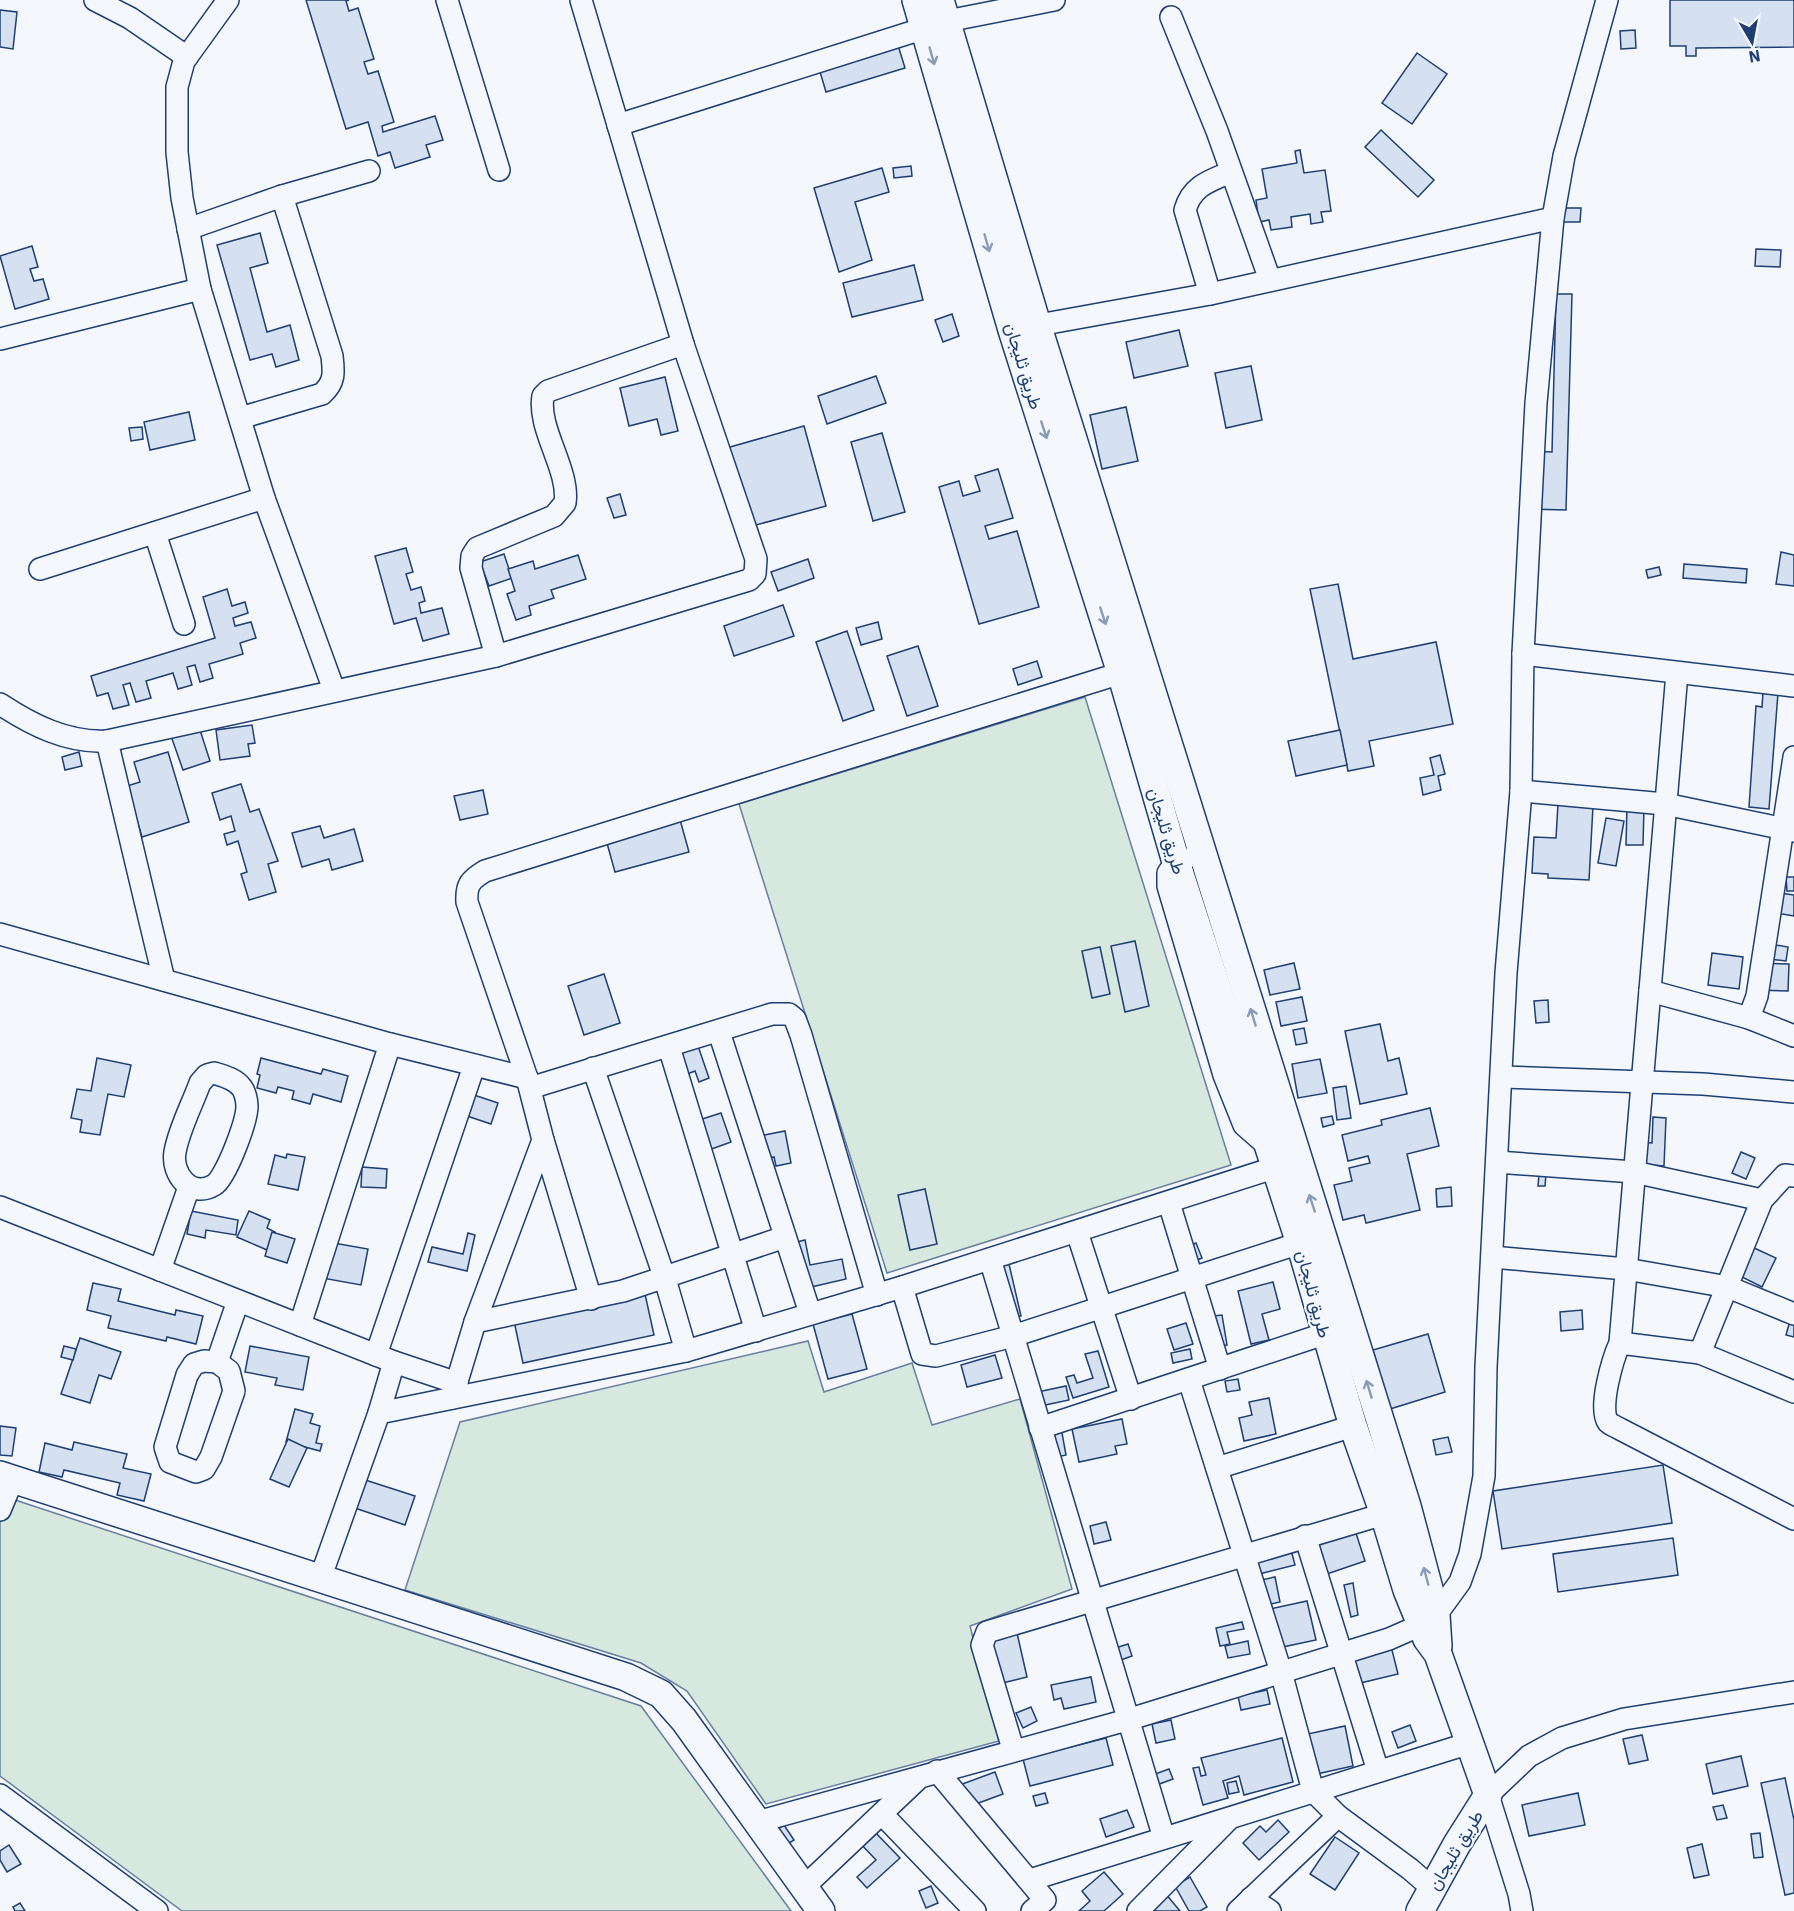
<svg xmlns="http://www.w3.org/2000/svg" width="1794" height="1911" viewBox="0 0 1794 1911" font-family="'IBM Plex Sans',Vazirmatn,sans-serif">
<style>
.green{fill:#d7e8df;stroke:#687fa3;stroke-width:1.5}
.building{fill:#d5e0f0;stroke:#1d3f73;stroke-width:1.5}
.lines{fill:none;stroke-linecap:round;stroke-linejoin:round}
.minor-casing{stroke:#1d3f73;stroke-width:24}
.major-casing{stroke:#1d3f73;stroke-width:30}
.minor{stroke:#f4f7fb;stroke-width:21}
.major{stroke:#f4f7fb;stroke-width:27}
.oneway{stroke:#889bb7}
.labels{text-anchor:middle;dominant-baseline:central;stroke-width:4.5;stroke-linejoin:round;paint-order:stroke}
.street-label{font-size:18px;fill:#1d3f73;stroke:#f4f7fb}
</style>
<rect width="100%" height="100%" fill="#f4f7fb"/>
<g class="green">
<path d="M1085 697 1231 1165 887 1273 739 804Z"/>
<path d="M808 1341 824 1392 912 1363 932 1425 1020 1399 1072 1589 970 1626 999 1741 766 1804 687 1691 641 1663 405 1590 460 1422Z"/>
<path d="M9 1498 641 1706 791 1911H182L0 1776V1521Z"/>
</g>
<g class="building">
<path d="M306 0H349L346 1 349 11 358 8 374 59 364 62 368 74 378 71 394 122 382 126 383 132 435 116 443 140 426 145 430 157 395 168 390 152 378 156 368 122 346 129Z"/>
<path d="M1670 0H1794V47L1696 48V56H1686V46H1670Z"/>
<path d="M0 10 17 12 13 49 0 47Z"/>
<path d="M1635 30 1636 48 1621 49 1620 31Z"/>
<path d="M897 42 905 68 826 92 818 65Z"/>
<path d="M1417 53 1447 74 1412 124 1382 103Z"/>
<path d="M1381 130 1434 180 1418 197 1365 147Z"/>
<path d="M1300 150 1304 173 1325 170 1331 211 1321 212 1323 222 1311 224 1310 214 1291 217 1292 227 1271 230 1269 220 1259 222 1256 200 1267 198 1262 169 1297 163 1295 151Z"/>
<path d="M911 166 912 176 894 178 893 168Z"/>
<path d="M882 168 889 192 855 202 872 260 839 272 814 188Z"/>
<path d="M1560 208H1581L1580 222H1560Z"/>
<path d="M260 233 268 263 250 268 267 332 290 325 299 360 276 367 272 354 250 360 217 245Z"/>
<path d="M32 246 38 267 30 269 34 281 43 279 49 299 15 309 0 256Z"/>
<path d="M1756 249 1781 250 1780 267 1755 266Z"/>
<path d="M914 265 923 300 852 317 843 283Z"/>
<path d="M1556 294H1572L1566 510 1527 509 1529 451 1552 452Z"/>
<path d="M952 314 959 336 943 342 935 320Z"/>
<path d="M1179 330 1188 366 1134 378 1126 342Z"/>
<path d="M1251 366 1262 420 1226 428 1215 373Z"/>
<path d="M876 376 886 403 827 424 818 396Z"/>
<path d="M665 377 678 431 661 435 657 419 629 426 620 388Z"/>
<path d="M1126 407 1138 461 1102 469 1090 415Z"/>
<path d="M189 412 195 440 150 450 144 422Z"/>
<path d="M804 426 826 506 745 528 723 449Z"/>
<path d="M142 427 143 439 131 441 129 428Z"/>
<path d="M882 433 905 512 873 521 851 442Z"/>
<path d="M998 469 1013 518 985 526 989 539 1017 531 1039 607 979 624 939 487 959 481 963 496 980 491 975 476Z"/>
<path d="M620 494 626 515 614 518 607 498Z"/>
<path d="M406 548 413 572 406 574 411 590 421 587 425 601 419 603 421 613 442 608 449 634 423 641 416 618 394 624 375 556Z"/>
<path d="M1781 552 1794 555V586L1776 584Z"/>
<path d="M504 554 512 578 489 586 480 562Z"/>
<path d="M578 555 586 579 551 590 554 598 529 606 531 615 516 620 507 594 515 591 508 569 533 561 535 569Z"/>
<path d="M808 559 814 578 778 591 771 572Z"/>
<path d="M1684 564 1747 569 1746 583 1683 578Z"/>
<path d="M1659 567 1661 575 1648 578 1646 570Z"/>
<path d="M1338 584 1353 659 1436 642 1453 724 1369 741 1374 766 1348 771 1310 589Z"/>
<path d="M227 589 232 606 245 602 248 613 233 618 235 626 251 622 256 638 240 643 243 654 209 664 213 678 200 682 195 665 187 667 192 685 178 689 173 673 146 681 151 698 136 702 130 683 123 685 129 705 113 709 108 693 97 696 91 676 215 638 203 597Z"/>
<path d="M783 605 794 636 734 656 724 626Z"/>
<path d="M878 622 882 639 861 645 856 628Z"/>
<path d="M847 631 874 710 843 721 816 642Z"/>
<path d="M918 646 938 706 907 716 887 656Z"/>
<path d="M1037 661 1042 677 1018 685 1013 669Z"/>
<path d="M1763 692 1778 693 1769 809 1749 807 1756 706 1762 707Z"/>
<path d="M252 725 255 743 248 744 250 756 220 760 216 730Z"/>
<path d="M199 727 210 761 183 770 171 736Z"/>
<path d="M1340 730 1347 765 1296 776 1288 741Z"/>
<path d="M79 752 82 766 65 770 62 757Z"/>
<path d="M168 752 189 822 142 837 127 786 140 782 134 762Z"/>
<path d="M1440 755 1445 774 1438 776 1441 790 1423 795 1420 778 1434 775 1430 758Z"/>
<path d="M241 784 250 812 259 809 278 861 268 864 276 892 249 900 241 874 247 872 238 841 227 845 224 834 235 831 231 816 220 820 212 793Z"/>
<path d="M483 790 488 814 460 820 454 796Z"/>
<path d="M1558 804 1593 806 1589 880 1548 878V874L1532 873 1534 837 1556 838Z"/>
<path d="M1627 806 1644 807 1643 845H1626Z"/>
<path d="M679 816 689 852 615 872 605 836Z"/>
<path d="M1606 818 1624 821 1616 866 1598 863Z"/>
<path d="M320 826 324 838 354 829 363 861 332 870 329 859 302 867 292 833Z"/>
<path d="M1786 877H1794V891H1787Z"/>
<path d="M1773 892 1794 895V916L1770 912Z"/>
<path d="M1135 941 1149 1006 1125 1012 1111 946Z"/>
<path d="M1770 944 1788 947 1786 961 1768 959Z"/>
<path d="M1100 947 1110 994 1092 998 1082 951Z"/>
<path d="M1712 953 1743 957 1739 989 1708 985Z"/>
<path d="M1294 963 1300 989 1270 995 1264 970Z"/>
<path d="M1758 963 1789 964 1788 991 1757 990Z"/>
<path d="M604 974 620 1023 584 1035 568 986Z"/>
<path d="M1302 997 1307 1021 1281 1026 1276 1002Z"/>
<path d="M1548 1000 1549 1022 1536 1023 1534 1001Z"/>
<path d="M1380 1024 1388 1061 1399 1058 1407 1094 1360 1104 1345 1031Z"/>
<path d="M1304 1028 1307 1043 1296 1045 1293 1030Z"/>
<path d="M697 1043 709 1078 699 1082 695 1071 677 1078 668 1053Z"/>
<path d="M97 1058 131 1065 124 1097 108 1094 100 1135 80 1132 82 1120 71 1118 77 1089 91 1091Z"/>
<path d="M261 1058 321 1074 323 1069 348 1076 341 1102 313 1094 310 1104 292 1099 294 1091 278 1087 276 1093 257 1088 260 1075 257 1074Z"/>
<path d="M1320 1059 1327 1093 1298 1098 1292 1064Z"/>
<path d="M1346 1086 1351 1118 1337 1120 1333 1088Z"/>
<path d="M471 1094 498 1103 491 1124 464 1115Z"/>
<path d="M1430 1108 1439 1146 1407 1154 1420 1210 1366 1223 1364 1215 1343 1220 1334 1185 1352 1181 1349 1168 1370 1163 1368 1156 1348 1161 1342 1135 1382 1125 1381 1120Z"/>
<path d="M721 1113 731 1142 706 1151 696 1121Z"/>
<path d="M1332 1116 1334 1124 1323 1127 1321 1118Z"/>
<path d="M1653 1117 1666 1118 1664 1166 1639 1164 1640 1142 1652 1143Z"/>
<path d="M785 1131 791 1163 776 1166 774 1157 759 1160 755 1137Z"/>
<path d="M1741 1152 1755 1158 1746 1179 1732 1173Z"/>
<path d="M287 1154 305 1157 298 1190 268 1184 275 1155 286 1158Z"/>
<path d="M362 1167 387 1169 386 1188 361 1187Z"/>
<path d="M1539 1174H1546L1545 1186H1538Z"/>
<path d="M1451 1187 1452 1206 1437 1207 1436 1189Z"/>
<path d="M925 1189 937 1244 910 1250 898 1195Z"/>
<path d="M191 1211 238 1220 236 1235 206 1230 205 1238 187 1234Z"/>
<path d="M249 1211 270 1220 267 1228 275 1232 267 1250 237 1237Z"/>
<path d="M272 1232 295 1239 287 1263 265 1256Z"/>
<path d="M468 1233 475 1235 467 1271 428 1262 432 1247 463 1254Z"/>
<path d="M805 1240 810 1265 842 1259 846 1279 798 1290 788 1244Z"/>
<path d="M328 1242 368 1249 361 1285 322 1278Z"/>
<path d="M1196 1243 1202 1258 1190 1263 1184 1248Z"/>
<path d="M1752 1247 1776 1258 1762 1287 1738 1275Z"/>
<path d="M1009 1264 1021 1316 1007 1319 997 1266Z"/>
<path d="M1273 1282 1280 1309 1262 1314 1269 1340 1251 1344 1238 1291Z"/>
<path d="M93 1283 121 1289 118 1301 175 1315 176 1310 203 1316 196 1344 167 1337 166 1341 108 1328 111 1316 87 1310Z"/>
<path d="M645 1294 654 1335 523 1363 514 1321Z"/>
<path d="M1582 1310 1583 1329 1561 1331 1560 1312Z"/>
<path d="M852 1314 867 1369 828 1379 813 1324Z"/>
<path d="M1222 1315 1227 1345 1209 1347 1205 1317Z"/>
<path d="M1790 1321 1794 1322V1337L1786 1335Z"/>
<path d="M1186 1323 1193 1344 1174 1350 1167 1329Z"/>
<path d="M1428 1334 1445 1392 1390 1409 1373 1350Z"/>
<path d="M80 1338 121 1352 111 1379 99 1375 90 1403 61 1394Z"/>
<path d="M64 1346 76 1349 73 1360 61 1357Z"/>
<path d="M250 1346 309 1357 303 1390 275 1385 277 1378 245 1372Z"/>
<path d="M1190 1349 1192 1359 1173 1363 1171 1353Z"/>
<path d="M1098 1351 1109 1387 1073 1398 1066 1377 1074 1375 1077 1383 1093 1378 1085 1354Z"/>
<path d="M995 1355 1002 1378 967 1387 961 1365Z"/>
<path d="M1238 1379 1240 1390 1227 1392 1225 1381Z"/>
<path d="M1066 1386 1069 1400 1031 1408 1028 1394Z"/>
<path d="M1269 1398 1276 1434 1244 1441 1239 1418 1252 1415 1249 1402Z"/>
<path d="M295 1409 313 1414 310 1423 320 1426 316 1443 322 1444 320 1451 286 1442Z"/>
<path d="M1122 1419 1127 1444 1115 1446 1117 1454 1079 1462 1072 1429Z"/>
<path d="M1060 1422 1066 1455 1048 1459 1041 1426Z"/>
<path d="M0 1426 16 1428 12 1456 0 1455Z"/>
<path d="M1448 1437 1452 1452 1436 1455 1433 1440Z"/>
<path d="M288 1439 307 1448 289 1487 270 1479Z"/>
<path d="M74 1442 127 1454 123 1468 151 1474 144 1501 117 1495 120 1483 64 1470 62 1477 39 1472 45 1443 72 1450Z"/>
<path d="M1663 1465 1672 1523 1502 1549 1493 1491Z"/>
<path d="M356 1477 415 1496 405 1525 346 1505Z"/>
<path d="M1106 1522 1111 1540 1094 1544 1090 1526Z"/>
<path d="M1354 1527 1365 1561 1318 1577 1305 1539Z"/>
<path d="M1673 1538 1678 1575 1558 1592 1553 1554Z"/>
<path d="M1290 1546 1295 1565 1251 1576 1247 1557Z"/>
<path d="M1275 1577 1280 1602 1266 1605 1261 1580Z"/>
<path d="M1353 1583 1358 1615 1351 1617 1344 1585Z"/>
<path d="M1307 1601 1316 1640 1273 1649 1265 1610Z"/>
<path d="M1242 1622 1244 1629 1227 1632 1230 1644 1220 1646 1216 1628Z"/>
<path d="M1017 1633 1027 1677 994 1685 983 1641Z"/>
<path d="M1248 1641 1250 1654 1228 1658 1225 1646Z"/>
<path d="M1128 1644 1132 1656 1104 1666 1100 1653Z"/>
<path d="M1391 1646 1398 1674 1348 1686 1346 1656Z"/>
<path d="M1091 1677 1096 1702 1064 1709 1061 1698 1054 1700 1051 1685Z"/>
<path d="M1267 1690 1270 1704 1241 1710 1238 1696Z"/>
<path d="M1031 1707 1037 1721 1023 1728 1016 1713Z"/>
<path d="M1171 1720 1175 1739 1156 1743 1152 1724Z"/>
<path d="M1410 1725 1416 1741 1398 1748 1392 1732Z"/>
<path d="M1345 1726 1353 1766 1312 1775 1303 1735Z"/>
<path d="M1642 1735 1648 1760 1629 1764 1623 1739Z"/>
<path d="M1106 1738 1113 1765 1030 1786 1023 1759Z"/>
<path d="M1282 1738 1293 1782 1244 1795 1239 1776 1223 1781 1228 1798 1203 1805 1193 1768 1199 1767 1201 1776 1206 1775 1201 1758Z"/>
<path d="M1741 1756 1748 1786 1713 1794 1706 1764Z"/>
<path d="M1169 1769 1173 1779 1143 1790 1139 1780Z"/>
<path d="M995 1772 1003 1794 965 1808 957 1786Z"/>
<path d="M1785 1778 1794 1820V1893L1785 1895 1761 1783Z"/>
<path d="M1236 1781 1239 1792 1229 1794 1227 1783Z"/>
<path d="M1045 1793 1048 1803 1036 1806 1033 1796Z"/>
<path d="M1578 1793 1585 1825 1529 1836 1522 1805Z"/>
<path d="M1723 1805 1727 1818 1717 1820 1713 1807Z"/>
<path d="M1127 1810 1134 1827 1106 1837 1100 1819Z"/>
<path d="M1278 1820 1289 1832 1259 1860 1243 1843 1260 1826 1266 1832Z"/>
<path d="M784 1825 794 1840 783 1847 773 1833Z"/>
<path d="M872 1829 900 1858 867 1888 857 1877 876 1860 859 1842Z"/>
<path d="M1760 1833 1763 1857 1754 1858 1751 1834Z"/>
<path d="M1335 1837 1359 1853 1335 1890 1310 1874Z"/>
<path d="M1702 1844 1709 1875 1694 1878 1687 1848Z"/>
<path d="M9 1845 21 1864 7 1872 0 1860V1851Z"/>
<path d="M1104 1872 1123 1894 1104 1911H1079L1090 1901 1082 1891Z"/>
<path d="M1190 1877 1207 1907 1200 1911H1189L1175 1886Z"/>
<path d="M931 1886 938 1903 926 1908 919 1891Z"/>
<path d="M1165 1893 1180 1911H1156L1151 1905Z"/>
<path d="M20 1903 25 1911H15L13 1907Z"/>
</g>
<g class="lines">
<g class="minor-casing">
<g id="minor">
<path d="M95 0 130 18 187 57"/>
<path d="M228 0 184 61 177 87V152L182 198 200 289 264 498 334 690"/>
<path d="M447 0 499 170"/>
<path d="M1171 17 1217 131 1270 280"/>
<path d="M618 125 947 21 1054 0"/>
<path d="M188 229 282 196 369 171"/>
<path d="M1210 294 1185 210C1192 186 1209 181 1231 172"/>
<path d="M1022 328 1210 294 1553 218"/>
<path d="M0 339 200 289"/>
<path d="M240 418 322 394C335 382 334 373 332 356L282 196"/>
<path d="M155 533 184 624"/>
<path d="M40 569 264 498"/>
<path d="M1523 654 1794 686"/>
<path d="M496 656 471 568 472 556 477 548 554 516 565 503C570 470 537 429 543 396L548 391 683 344"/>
<path d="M1677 673 1620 1343C1613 1358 1598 1408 1608 1422 1611 1425 1617 1427 1620 1429L1794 1519"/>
<path d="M0 704C32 725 67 743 107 741L496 656 749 580 755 574 756 559 683 344 581 0"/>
<path d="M107 741 164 980"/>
<path d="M1521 791 1665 804 1794 831"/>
<path d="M1185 859 1176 862 1168 873V886L1224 1075 1244 1125 1268 1146"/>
<path d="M0 934 390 1044 300 1325"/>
<path d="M1650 991 1749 1018 1757 996 1794 757"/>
<path d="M1749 1018 1794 1036"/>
<path d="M719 1032 810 1313"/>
<path d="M390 1044 527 1078"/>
<path d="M669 1047 756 1331"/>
<path d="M593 1068 665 1279 686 1351"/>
<path d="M214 1073C224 1076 236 1079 242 1088 245 1092 247 1101 247 1106 247 1121 226 1178 214 1185 191 1199 171 1174 175 1152 179 1129 192 1105 200 1083L207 1075Z"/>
<path d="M1502 1077 1703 1084 1794 1092"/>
<path d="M530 1088 772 1014H789L795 1019 801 1035 877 1295"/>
<path d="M543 1140 591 1299"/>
<path d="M1497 1162 1634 1172 1762 1200 1785 1175 1794 1176"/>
<path d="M1762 1200 1700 1353 1794 1392"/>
<path d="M1169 1203 1220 1369"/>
<path d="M0 1207 394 1362 457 1383"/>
<path d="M1077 1232 1131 1399"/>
<path d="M1492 1257 1626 1269 1728 1287 1794 1314"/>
<path d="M990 1259 1164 1838"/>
<path d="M160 1270 189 1187"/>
<path d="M902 1287 922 1354 936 1356 1013 1336 1300 1243"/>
<path d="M475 1322 623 1291 785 1237"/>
<path d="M1620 1343 1700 1353"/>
<path d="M376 1355 474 1066"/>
<path d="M204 1361 217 1362 229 1371 234 1391 211 1457 204 1469 196 1472 170 1462 165 1447 187 1375 194 1364Z"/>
<path d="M217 1362 238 1301"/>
<path d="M1189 1380 1281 1672 1313 1791 1338 1816"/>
<path d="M452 1398 475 1322 543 1140 527 1078 467 902C466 885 470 880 485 871L1121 673"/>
<path d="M379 1413 394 1362"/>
<path d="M1040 1428 1324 1334"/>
<path d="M1217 1468 1353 1426"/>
<path d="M0 1510 13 1479"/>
<path d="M1305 1536 1378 1771"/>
<path d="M320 1579 379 1413 686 1351 902 1287 1289 1163"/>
<path d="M1013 1749 982 1645 987 1632 1384 1514"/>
<path d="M937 1771 1045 1900 1032 1911"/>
<path d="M0 1795 157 1911"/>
<path d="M882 1814 975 1911"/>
<path d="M757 1822 1127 1720 1389 1639 1421 1625 1436 1615 1460 1582 1470 1554 1484 1476 1486 1367 1506 973 1521 791 1523 654 1536 403 1553 218 1564 156 1607 0"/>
<path d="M1030 1880 1470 1743"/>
<path d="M804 1887 919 1778"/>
<path d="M1251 1898 1270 1911"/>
<path d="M1138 1911 1228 1820"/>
<path d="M1238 1911 1338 1816 1410 1869 1432 1888"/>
<path d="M1522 1911 1519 1894 1488 1795 1529 1756 1562 1738 1624 1719 1794 1692"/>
</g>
</g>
<g class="major-casing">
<g id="major">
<path d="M916 0 1012 330 1121 673 1176 862 1300 1243 1353 1426 1384 1514 1407 1590 1427 1639 1438 1654 1488 1795 1457 1844 1420 1911"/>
<path d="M940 0 1037 324 1407 1506 1436 1615 1438 1646"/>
<path d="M0 1475 626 1677 661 1694 684 1720 821 1911"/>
</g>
</g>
<use href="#minor" class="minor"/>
<use href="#major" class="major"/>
</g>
<defs><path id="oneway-shaft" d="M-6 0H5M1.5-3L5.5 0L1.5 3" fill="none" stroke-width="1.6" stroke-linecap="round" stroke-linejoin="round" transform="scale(1.5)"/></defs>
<g class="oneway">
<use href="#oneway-shaft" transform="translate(932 56) rotate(74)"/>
<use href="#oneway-shaft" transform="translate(987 243) rotate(74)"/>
<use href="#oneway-shaft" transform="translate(1044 430) rotate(72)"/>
<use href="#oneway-shaft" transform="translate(1103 616) rotate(72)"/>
<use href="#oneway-shaft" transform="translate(1253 1017) rotate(-107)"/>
<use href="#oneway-shaft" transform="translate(1312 1203) rotate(-108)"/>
<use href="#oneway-shaft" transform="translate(1369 1389) rotate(-107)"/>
<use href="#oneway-shaft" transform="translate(1426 1576) rotate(-105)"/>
</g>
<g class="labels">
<g class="street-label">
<text transform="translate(1024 366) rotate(73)">طريق ثليجان</text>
<text transform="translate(1167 831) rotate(73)">طريق ثليجان</text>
<text transform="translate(1314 1294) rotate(75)">طريق ثليجان</text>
<text transform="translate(1455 1850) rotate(-59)">طريق ثليجان</text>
</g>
</g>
<g transform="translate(1752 42) rotate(170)" stroke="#f4f7fb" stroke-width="4.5" paint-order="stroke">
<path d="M0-4.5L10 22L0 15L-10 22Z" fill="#1d3f73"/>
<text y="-9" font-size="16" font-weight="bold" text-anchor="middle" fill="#1d3f73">N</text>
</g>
</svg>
